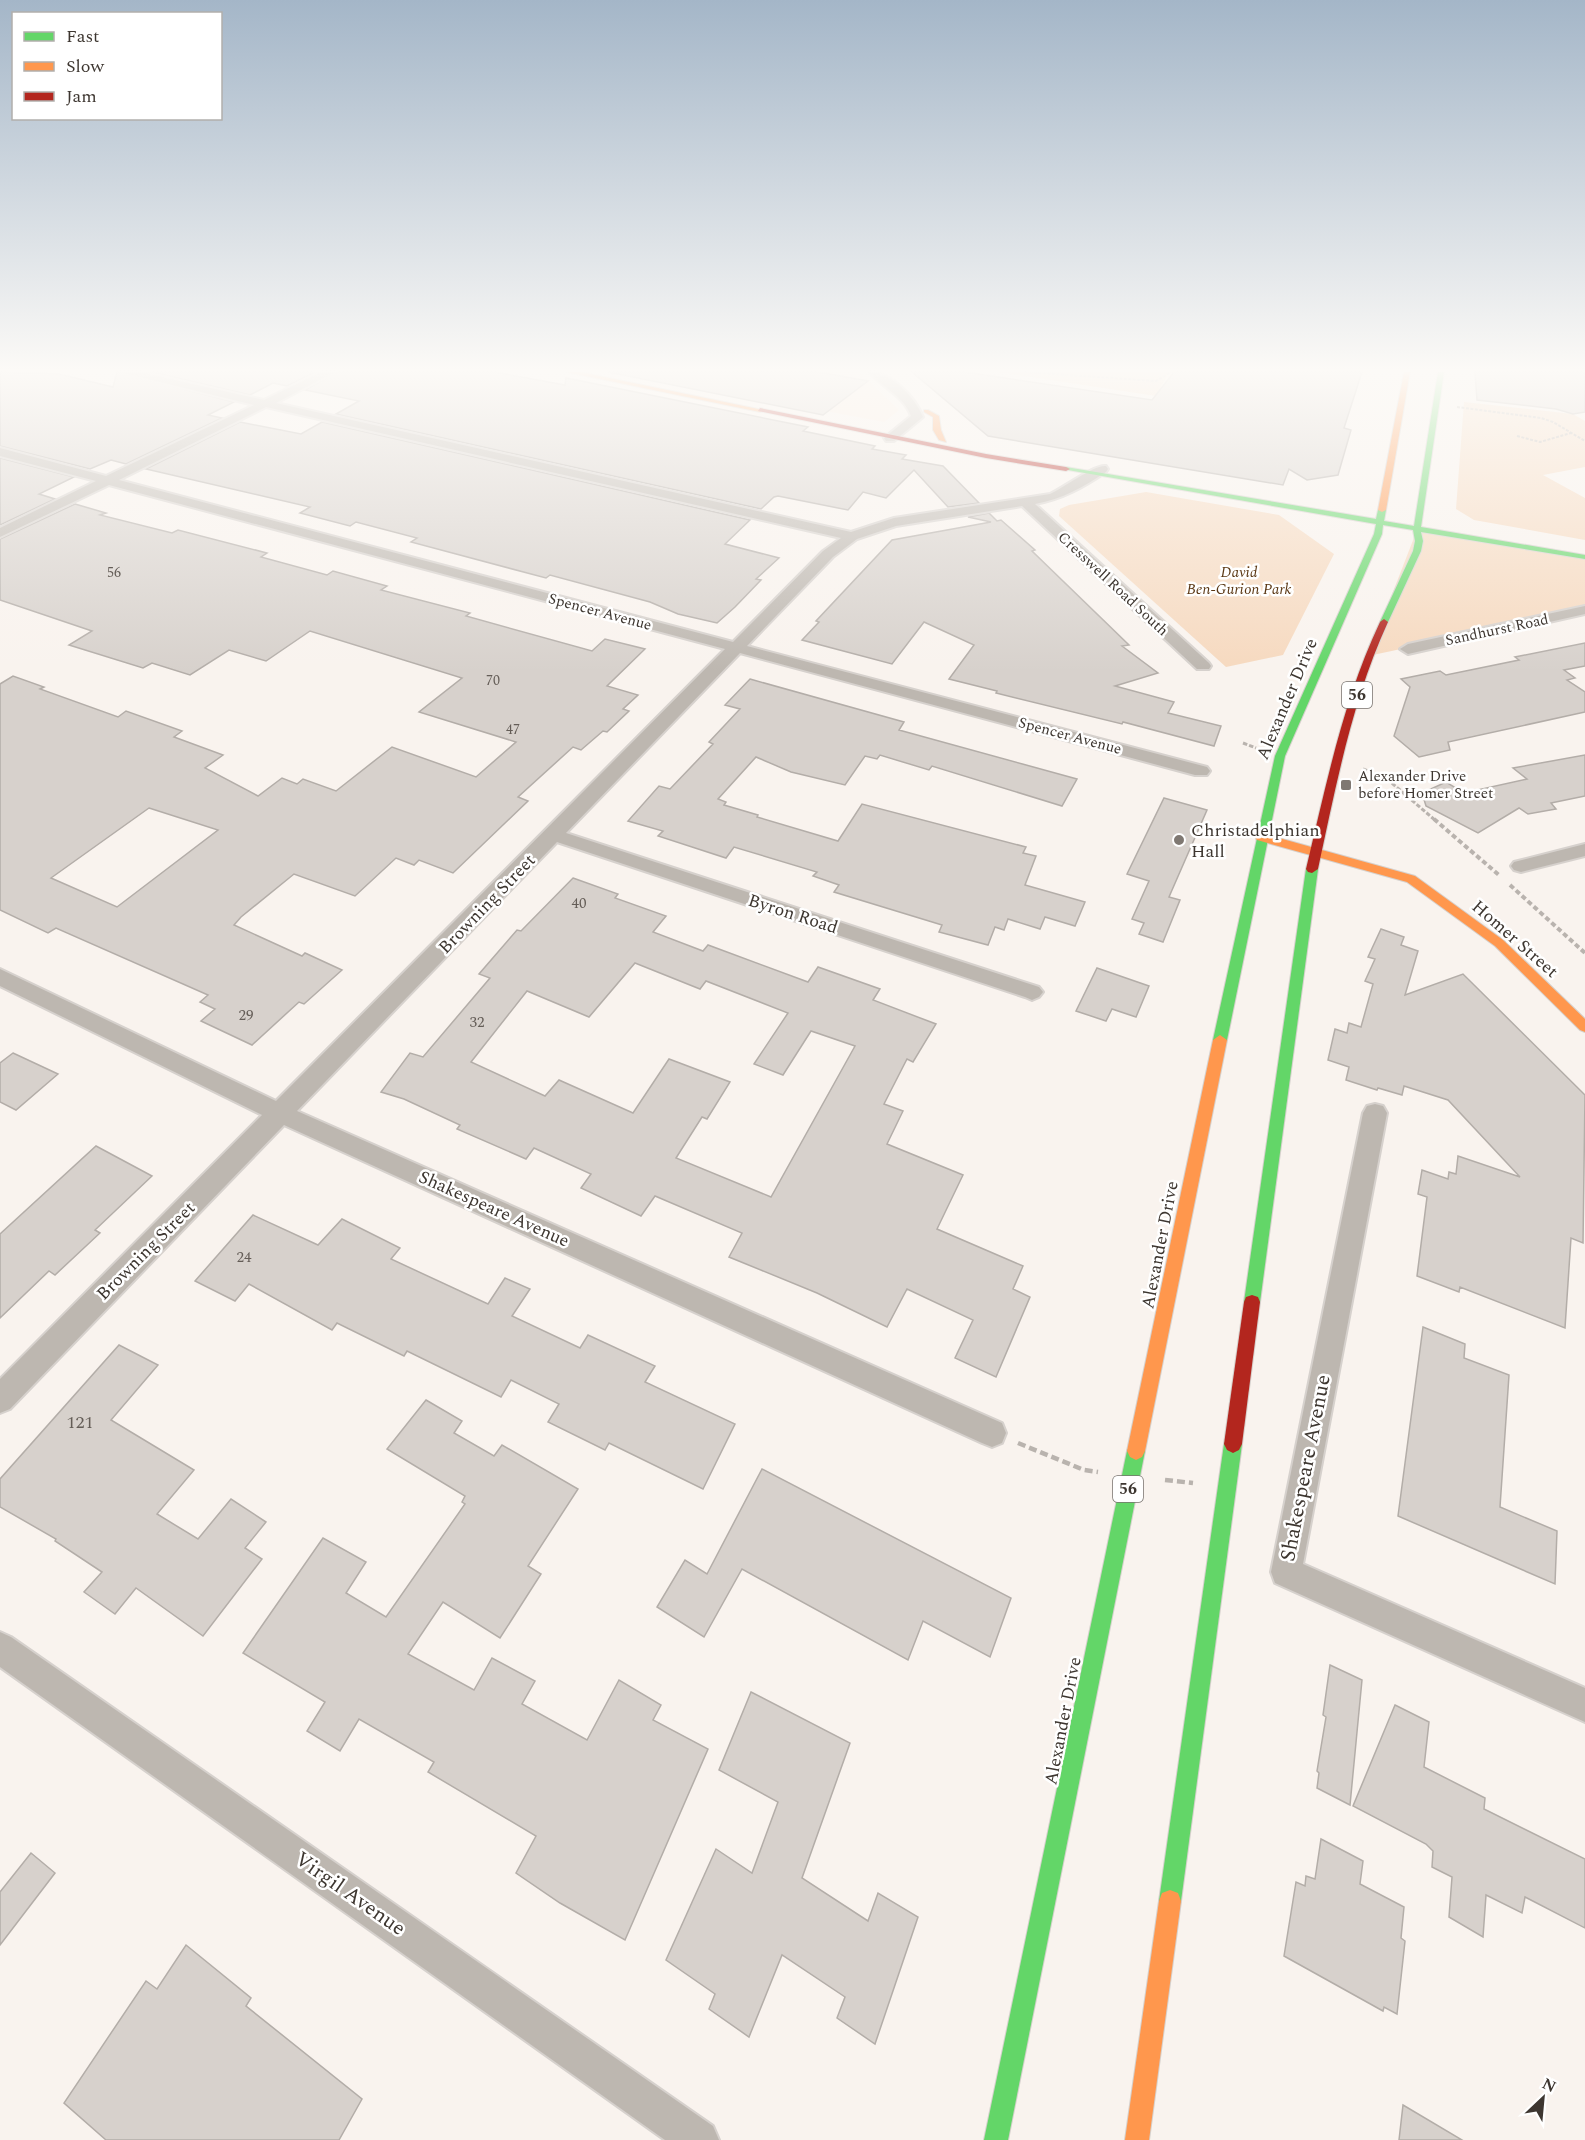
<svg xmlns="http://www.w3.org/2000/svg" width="1585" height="2140" viewBox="0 0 1585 2140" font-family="Spectral,serif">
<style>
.built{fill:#fcecdf}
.green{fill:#f6d9bf}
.building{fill:#d7d1cc;stroke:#b3ada8;stroke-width:1.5;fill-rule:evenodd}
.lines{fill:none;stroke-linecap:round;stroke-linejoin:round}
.street-casing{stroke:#d6d1cd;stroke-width:4}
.fast-casing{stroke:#d6d1cd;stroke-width:2}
.slow-casing{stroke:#d6d1cd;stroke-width:2}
.jam-casing{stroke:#d6d1cd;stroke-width:2}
.path-far3{stroke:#b9b3ae;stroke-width:2;stroke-dasharray:3 1.5;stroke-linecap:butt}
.path-far2{stroke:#b9b3ae;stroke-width:3;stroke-dasharray:4.5 2;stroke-linecap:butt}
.path-far1{stroke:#b9b3ae;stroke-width:4;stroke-dasharray:5 3;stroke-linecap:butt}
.path{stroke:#b9b3ae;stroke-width:4.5;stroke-dasharray:8 4;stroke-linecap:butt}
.street{fill:#bdb7b0;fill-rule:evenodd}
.fast{fill:#63d668;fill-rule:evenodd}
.slow{fill:#ff974d;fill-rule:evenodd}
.jam{fill:#b3261e;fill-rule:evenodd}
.poi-dot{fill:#7f7872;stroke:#fff;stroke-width:2}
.labels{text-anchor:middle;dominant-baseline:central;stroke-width:5;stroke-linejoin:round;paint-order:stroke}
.far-number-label{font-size:14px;fill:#645d57}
.far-park-label{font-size:15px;font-style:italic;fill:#5a3713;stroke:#fff}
.far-street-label{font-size:15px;fill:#3d3630;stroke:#fff}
.far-poi-label{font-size:15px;fill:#3d3630;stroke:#fff;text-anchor:start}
.number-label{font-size:15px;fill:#645d57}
.shield{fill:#fff;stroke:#77726e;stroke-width:1.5}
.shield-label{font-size:16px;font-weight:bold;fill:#3d3630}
.street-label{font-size:18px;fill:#3d3630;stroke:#fff}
.poi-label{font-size:18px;fill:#3d3630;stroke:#fff;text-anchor:start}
.near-number-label{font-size:18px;fill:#645d57}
.near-street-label{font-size:21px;fill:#3d3630;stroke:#fff}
</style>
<rect width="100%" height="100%" fill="#f9f3ee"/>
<path class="built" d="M619 372H859L899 410 884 422Z"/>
<g class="green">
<path d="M998 372H1169L1156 396Z"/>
<path d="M1464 402 1573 414 1585 421V467L1543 475 1585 498V540L1474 520 1456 509Z"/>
<path d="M1146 492 1279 515 1334 554 1283 655 1226 667 1059 516 1060 509 1069 505Z"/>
<path d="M1417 530 1585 557V610L1368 656Z"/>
</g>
<g class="building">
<path d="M0 372 59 374 113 387 117 372 234 402 208 415 222 418 126 464 111 460 90 469 0 446Z"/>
<path d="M152 372H315L287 386 273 383 250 395Z"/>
<path d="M337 372H495L565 385 566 378 808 427 803 431 875 446 872 449 906 455 902 459 943 466 979 503 948 507 914 470 886 498 863 492 848 510 778 496 774 497 761 509 336 414 359 401 305 390Z"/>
<path d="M608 372H818L868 381 823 415Z"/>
<path d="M912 372H965L1152 400 1174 372H1362L1344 428 1351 430 1338 475 1307 480 1289 469 1283 485 988 436Z"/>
<path d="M1475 372H1585V412L1573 414 1556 409 1477 400Z"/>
<path d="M240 422 301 434 322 422 750 520 725 544 779 558 756 579 761 580 735 607 717 623 678 614 650 602 550 575 546 578 411 542 417 538 356 522 350 526 300 513 310 507 146 469Z"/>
<path d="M0 458 74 477 39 494 55 499 0 525Z"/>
<path d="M75 504 106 513 100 515 172 533 178 530 267 553 261 557 327 575 333 571 387 586 381 590 470 613 466 616 592 651 605 639 645 649 607 686 638 695 623 709 629 711 607 732 603 731 581 750 573 747 518 797 528 801 453 873 419 860 414 865 396 858 355 896 294 874 241 917 234 925 302 956 305 953 342 970 304 1004 299 1002 252 1045 201 1021 215 1009 200 1002 208 995 56 928 48 933 0 910V684L13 676 44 687 40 689 118 717 126 711 182 731 174 737 223 755 205 768 258 796 282 778 297 784 303 779 336 791 392 747 476 777 516 742 419 712 462 678 310 631 266 661 229 650 190 675 152 663 143 668 69 645 92 631 0 600V539ZM149 808 218 830 117 907 51 878Z"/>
<path d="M989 513 997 521 1001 520 1035 550 1032 551 1129 645 1122 646 1158 673 1115 686 1174 702 1168 713 1221 726 1214 746 1123 722 1122 724 996 693 997 691 949 679 974 645 924 622 892 664 802 640 819 622 816 621 892 540 991 522 968 517Z"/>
<path d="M1585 643V666L1564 670 1575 678 1567 680 1585 692V712L1448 742 1450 750 1419 757 1394 736 1410 687 1401 679 1440 671 1446 675 1519 660 1515 657Z"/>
<path d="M750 679 904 722 899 730 1077 779 1062 806 932 766 929 770 880 755 877 759 865 756 845 785 791 772 756 757 718 799 726 802 724 805 758 815 757 817 838 841 862 804 1026 847 1023 853 1036 856 1025 885 1085 902 1075 926 1045 917 1040 929 1008 919 1004 930 995 927 988 945 939 932 942 925 834 892 839 885 813 876 817 872 734 847 726 858 658 836 663 831 628 821 659 786 670 789 713 744 709 742 740 709 725 705Z"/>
<path d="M1585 755V796L1551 803 1556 809 1528 814 1519 808 1478 833 1426 806 1422 793 1446 782 1464 793 1527 779 1513 768Z"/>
<path d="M1164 798 1207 810 1169 897 1180 900 1163 942 1139 934 1144 923 1132 919 1149 881 1127 874Z"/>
<path d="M573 878 618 894 615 898 666 916 653 932 703 951 708 945 808 982 818 967 880 989 873 1000 936 1024 913 1062 907 1059 884 1104 903 1111 887 1144 963 1175 937 1229 1023 1266 1013 1289 1030 1297 996 1377 955 1358 973 1320 907 1289 887 1327 817 1293 729 1257 742 1233 655 1196 641 1216 581 1188 591 1174 534 1148 526 1159 457 1129 460 1125 404 1099 381 1092 410 1053 423 1057 490 978 479 974 517 930 521 931ZM635 963 700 989 706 981 788 1013 754 1064 783 1075 811 1031 855 1046 771 1197 676 1158 702 1117 707 1119 730 1082 669 1059 633 1113 559 1080 545 1096 471 1062 527 991 589 1017Z"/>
<path d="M1381 929 1404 937 1401 945 1418 951 1405 995 1463 974 1585 1095 1583 1243 1571 1238 1565 1328 1460 1287 1459 1292 1417 1276 1427 1197 1418 1194 1422 1170 1448 1179 1449 1172 1456 1174 1458 1156 1520 1177 1448 1100 1404 1086 1402 1095 1378 1088 1377 1090 1346 1080 1349 1067 1328 1060 1335 1029 1347 1033 1349 1023 1361 1027 1373 984 1365 981 1375 959 1368 957Z"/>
<path d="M1097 968 1149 986 1136 1017 1112 1009 1106 1021 1076 1011Z"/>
<path d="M13 1053 58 1074 16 1110 0 1102V1063Z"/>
<path d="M96 1146 152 1176 95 1230 100 1233 55 1275 49 1271 0 1318V1234Z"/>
<path d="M253 1215 318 1245 342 1219 400 1248 391 1259 488 1304 505 1278 530 1289 512 1316 580 1348 588 1335 655 1366 645 1382 735 1424 703 1489 609 1443 605 1450 548 1422 559 1404 511 1380 501 1397 407 1351 404 1356 337 1323 332 1330 249 1284 235 1301 195 1281Z"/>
<path d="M1423 1327 1465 1344 1464 1358 1509 1375 1500 1507 1557 1531 1555 1584 1398 1516Z"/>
<path d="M119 1345 158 1365 111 1420 194 1470 157 1514 198 1539 231 1499 266 1522 245 1548 262 1559 203 1636 136 1588 115 1614 84 1592 102 1572 55 1541 56 1539 0 1507V1479Z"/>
<path d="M426 1400 462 1421 454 1433 494 1456 502 1445 578 1489 528 1566 541 1574 500 1638 443 1602 408 1654 474 1690 492 1658 535 1681 522 1704 587 1740 619 1680 661 1705 653 1720 708 1749 625 1940 560 1903 516 1873 536 1836 428 1772 434 1762 359 1719 340 1751 307 1731 325 1702 243 1653 323 1538 366 1562 346 1593 386 1617 465 1504 462 1502 465 1496 387 1449Z"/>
<path d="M762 1469 1011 1598 990 1657 923 1621 908 1660 742 1569 704 1637 657 1607 685 1560 707 1574Z"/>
<path d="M1330 1665 1362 1680 1350 1805 1317 1788 1319 1773 1317 1771 1326 1717 1323 1715Z"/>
<path d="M751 1692 850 1743 802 1878 868 1921 878 1893 918 1917 875 2044 837 2018 845 1997 782 1955 749 2037 709 2009 715 1994 666 1960 716 1849 752 1873 778 1802 719 1770Z"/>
<path d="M1395 1705 1429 1722 1424 1767 1485 1798 1484 1809 1585 1859V1928L1525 1897 1522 1913 1486 1895 1483 1937 1449 1917 1452 1877 1432 1867 1433 1851 1426 1844 1353 1806Z"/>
<path d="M1321 1839 1363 1861 1360 1884 1404 1907 1401 1938 1405 1941 1397 2014 1384 2007 1383 2011 1284 1956 1296 1882 1305 1886 1306 1876 1315 1879Z"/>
<path d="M31 1853 55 1873 0 1945V1892Z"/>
<path d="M186 1945 251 1998 246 2006 362 2099 339 2140H106L64 2103 146 1981 157 1989Z"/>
<path d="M1403 2105 1462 2140H1399Z"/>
</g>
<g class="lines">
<g class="street-casing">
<g id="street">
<path d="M119 372H140L264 400 321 372H335L276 403 851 532 894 518 1050 494C1063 488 1095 464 1106 466L1108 469 1106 472C1083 487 1063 499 1035 504L1209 663 1211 666 1209 669H1197L1022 506 896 526 857 539 833 557 747 646 1207 767 1210 771 1207 775H1195L740 653 566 833 1039 987 1043 992 1039 997 1032 1000 1025 997 557 842 297 1111 1002 1423 1006 1433 1002 1443 992 1447 982 1443 284 1125 10 1409 0 1413V1379L262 1115 0 986V969L276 1101 725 649 109 485 0 537V528L96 481 0 456V448L106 476 254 405ZM266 407 841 538 823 551 733 642 119 480Z"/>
<path d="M869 372C891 372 915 397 923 417L894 441H886L884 438 911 416C904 396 882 387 869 372Z"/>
<path d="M1585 606V614L1408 654 1400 649 1408 644Z"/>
<path d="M1585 844V856L1521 872 1514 870 1511 866 1514 862Z"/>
<path d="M1375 1104 1383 1106 1387 1113 1303 1564 1585 1688V1722L1275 1583 1271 1572 1363 1113 1367 1106Z"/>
<path d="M0 1632 11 1637 713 2126 719 2140H665L0 1667Z"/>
</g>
</g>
<g class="fast-casing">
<g id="fast">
<path d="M1438 372H1444L1421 527 1585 555V559L1421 532 1423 541 1421 551 1388 622 1384 625 1380 622 1413 551 1415 541 1413 530 1383 525 1382 534 1285 756 1227 1040 1220 1045 1215 1044 1213 1040 1275 756 1374 534 1376 524 1062 469 1066 467 1376 519 1378 510 1382 508 1386 510 1384 521 1414 526Z"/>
<path d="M1312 865 1318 869 1260 1302 1258 1307 1252 1309 1246 1307 1244 1302 1306 869Z"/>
<path d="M1233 1435 1239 1438 1242 1444 1181 1901 1178 1909 1170 1912 1162 1909 1159 1901 1224 1444 1227 1438Z"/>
<path d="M1136 1442 1142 1445 1145 1451 1008 2140H984L1127 1451 1130 1445Z"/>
</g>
</g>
<g class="slow-casing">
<g id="slow">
<path d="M566 372H581L763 410 760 412Z"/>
<path d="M1404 372H1410L1386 510 1382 512 1378 510Z"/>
<path d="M924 410H928L939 416 941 430 946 442 939 440 933 430V417L924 412Z"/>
<path d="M1261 833 1415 876 1503 940 1585 1019V1032L1580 1030 1495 946 1407 882 1257 840 1255 837Z"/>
<path d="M1220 1035 1227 1040 1145 1451 1142 1457 1136 1460 1130 1457 1127 1451 1213 1040Z"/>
<path d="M1170 1890 1178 1893 1181 1901 1149 2140H1125L1159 1901 1162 1893Z"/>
</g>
</g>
<g class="jam-casing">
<g id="jam">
<path d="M760 408 986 454 1066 467 1070 469 1066 471 986 458 758 411Z"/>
<path d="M1384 619 1388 622C1352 700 1336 786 1318 869L1312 873 1308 872 1306 869C1326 786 1343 700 1380 622Z"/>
<path d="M1252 1295 1258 1297 1260 1302 1242 1444 1239 1450 1233 1453 1227 1450 1224 1444 1244 1302 1246 1297Z"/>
</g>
</g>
<g class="path-far3">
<path d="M1025 372 1156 381 1171 372"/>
<path d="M1457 407 1541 418 1553 422 1585 441"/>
<path d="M1517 436 1540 442 1571 433"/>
</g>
<g class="path-far2">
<path d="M1243 743 1256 748"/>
<path d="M1363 769 1386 778 1436 821"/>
</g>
<g class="path-far1">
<path d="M1434 819 1500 876"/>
<path d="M1510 885 1585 953"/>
</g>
<g class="path">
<path d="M1018 1443 1084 1470 1098 1472"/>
<path d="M1165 1480 1193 1483"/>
</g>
<use href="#street" class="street"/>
<use href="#fast" class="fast"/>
<use href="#slow" class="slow"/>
<use href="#jam" class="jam"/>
</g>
<linearGradient id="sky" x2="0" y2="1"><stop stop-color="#a4b6c8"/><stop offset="0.55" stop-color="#fcfaf7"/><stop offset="1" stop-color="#fcfaf7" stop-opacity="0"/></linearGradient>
<rect width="1585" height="672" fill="url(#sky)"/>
<g class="poi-dot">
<rect x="1340" y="779" width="12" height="12" rx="3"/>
<circle cx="1179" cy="840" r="6"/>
</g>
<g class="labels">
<g class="far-number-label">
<text x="114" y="572">56</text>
<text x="493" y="680">70</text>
<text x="513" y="729">47</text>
</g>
<g class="far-park-label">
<text x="1239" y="572">David<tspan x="1239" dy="17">Ben-Gurion Park</tspan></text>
</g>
<g class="far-street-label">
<text transform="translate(1113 584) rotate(43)">Cresswell Road South</text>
<text transform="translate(600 612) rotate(15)">Spencer Avenue</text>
<text transform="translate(1497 630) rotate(-12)">Sandhurst Road</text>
<text transform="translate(1070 736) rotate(15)">Spencer Avenue</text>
</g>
<g class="far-poi-label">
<text x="1358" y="776">Alexander Drive<tspan x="1358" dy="17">before Homer Street</tspan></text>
</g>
<g class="number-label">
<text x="579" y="903">40</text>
<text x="246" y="1015">29</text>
<text x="477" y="1022">32</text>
<text x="244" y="1257">24</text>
</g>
<g class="shield">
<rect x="1342" y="682" width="30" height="26" rx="4.5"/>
<rect x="1113" y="1476" width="30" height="26" rx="4.5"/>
</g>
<g class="shield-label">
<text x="1357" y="695">56</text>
<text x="1128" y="1489">56</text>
</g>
<g class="street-label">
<text transform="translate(1287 699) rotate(-67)">Alexander Drive</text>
<text transform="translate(487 904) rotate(-46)">Browning Street</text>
<text transform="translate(793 914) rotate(18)">Byron Road</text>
<text transform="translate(1515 939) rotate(41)">Homer Street</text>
<text transform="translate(494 1209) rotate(24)">Shakespeare Avenue</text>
<text transform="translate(1160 1245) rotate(-79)">Alexander Drive</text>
<text transform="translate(146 1251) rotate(-45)">Browning Street</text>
<text transform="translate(1063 1721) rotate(-79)">Alexander Drive</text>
</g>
<g class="poi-label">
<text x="1191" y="830">Christadelphian<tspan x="1191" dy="21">Hall</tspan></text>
</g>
<g class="near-number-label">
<text x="80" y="1422">121</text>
</g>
<g class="near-street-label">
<text transform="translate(1306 1468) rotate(-79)">Shakespeare Avenue</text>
<text transform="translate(350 1894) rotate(35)">Virgil Avenue</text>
</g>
</g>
<rect x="12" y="12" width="210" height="108" fill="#ffffff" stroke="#b1afac" stroke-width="1.5"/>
<rect x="24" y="32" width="30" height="9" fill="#63d668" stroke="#b1afac" stroke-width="1.5"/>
<text x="66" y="42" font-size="18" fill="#3d3630">Fast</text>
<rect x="24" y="62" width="30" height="9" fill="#ff974d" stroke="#b1afac" stroke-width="1.5"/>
<text x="66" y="72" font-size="18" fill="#3d3630">Slow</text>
<rect x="24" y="92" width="30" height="9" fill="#b3261e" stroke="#b1afac" stroke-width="1.5"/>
<text x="66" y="102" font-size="18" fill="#3d3630">Jam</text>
<g transform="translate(1543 2098) rotate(26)" stroke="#ffffff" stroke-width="4.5" paint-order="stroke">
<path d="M0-4.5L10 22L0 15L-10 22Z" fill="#3d3630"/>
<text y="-9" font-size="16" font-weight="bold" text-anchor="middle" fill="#3d3630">N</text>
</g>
</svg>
